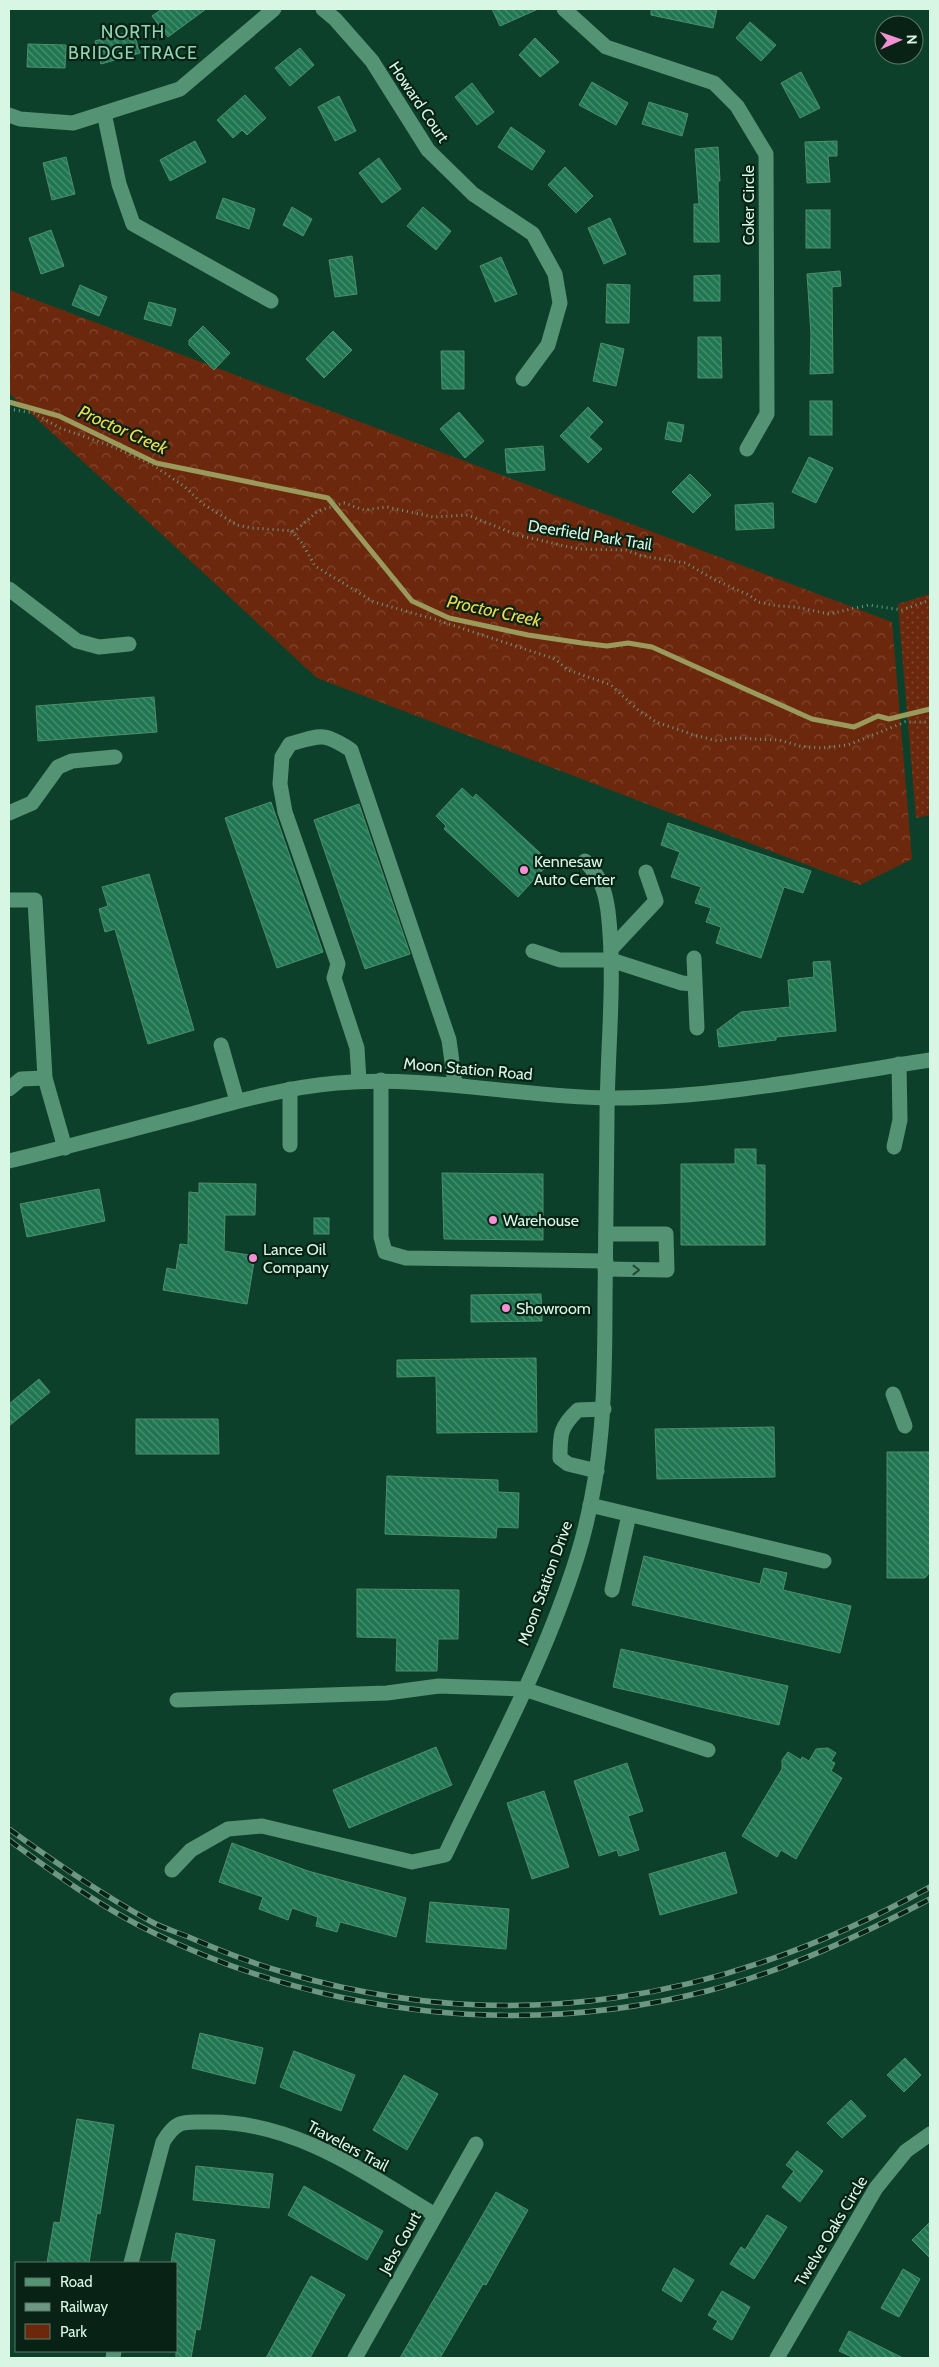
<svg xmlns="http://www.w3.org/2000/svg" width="939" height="2367" viewBox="0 0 939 2367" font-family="Cabin,sans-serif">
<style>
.green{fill:url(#green-dots)}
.forest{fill:url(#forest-crowns)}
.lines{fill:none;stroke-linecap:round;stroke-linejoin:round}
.stream{stroke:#999a5b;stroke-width:5}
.building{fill:url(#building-back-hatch);stroke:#4e8d6d}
.path{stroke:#6e9783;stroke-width:3;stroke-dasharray:1 4;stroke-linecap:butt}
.minor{stroke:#549373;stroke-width:15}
.rail-casing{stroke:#6d9783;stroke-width:5.5}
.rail{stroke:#082316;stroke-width:4;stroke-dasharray:11;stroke-linecap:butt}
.oneway{stroke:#234a37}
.poi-dot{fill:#f491d3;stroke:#082316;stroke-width:2}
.labels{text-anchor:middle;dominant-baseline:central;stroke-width:4.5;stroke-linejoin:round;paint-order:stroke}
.street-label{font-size:16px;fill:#d7f7e4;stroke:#082316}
.poi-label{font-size:16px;fill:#d7f7e4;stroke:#082316;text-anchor:start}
.neighbourhood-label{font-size:18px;letter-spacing:1px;fill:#92d2af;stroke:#082316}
.water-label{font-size:18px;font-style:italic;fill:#efda4f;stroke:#082316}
</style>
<defs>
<pattern id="green-dots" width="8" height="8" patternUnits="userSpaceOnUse" patternTransform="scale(1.25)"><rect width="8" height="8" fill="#6c280c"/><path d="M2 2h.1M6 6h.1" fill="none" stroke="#80482f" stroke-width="1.8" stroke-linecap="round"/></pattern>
<pattern id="forest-crowns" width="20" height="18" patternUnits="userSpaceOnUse" patternTransform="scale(1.25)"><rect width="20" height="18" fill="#6c280c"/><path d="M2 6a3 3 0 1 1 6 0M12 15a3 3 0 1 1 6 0" fill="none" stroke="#80482f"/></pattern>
<pattern id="building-back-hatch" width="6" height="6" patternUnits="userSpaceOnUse" patternTransform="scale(1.25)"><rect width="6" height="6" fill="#207651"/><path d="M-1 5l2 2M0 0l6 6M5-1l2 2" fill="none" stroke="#4a9172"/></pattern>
</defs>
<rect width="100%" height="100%" fill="#0d402a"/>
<path class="green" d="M930 594V815L916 818 898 604Z"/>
<path class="forest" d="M9 290 892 622 912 859 860 885 317 678 9 393Z"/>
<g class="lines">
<path class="stream" d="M9 402 59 416 156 463 328 498 412 601 449 618 528 635 582 643 607 646 628 643 652 647 812 719 854 727 878 716 889 719 930 709"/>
</g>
<g class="building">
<path d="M162 9H206L168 37 152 16Z"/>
<path d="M492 9H538L500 26Z"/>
<path d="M651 9H717L713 28 651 15Z"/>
<path d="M750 22 776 45 761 61 736 38Z"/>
<path d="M133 31 140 53 101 64 95 41Z"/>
<path d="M535 38 559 62 540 77 519 55Z"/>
<path d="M28 44 66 45 65 68 27 67Z"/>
<path d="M300 48 314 65 290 86 275 68Z"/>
<path d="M801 72 820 108 800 118 781 83Z"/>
<path d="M592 82 628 103 616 125 579 105Z"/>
<path d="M472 83 494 112 477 125 455 97Z"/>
<path d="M245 95 266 118 247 135 242 130 233 138 217 120Z"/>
<path d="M339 96 356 131 335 141 318 107Z"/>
<path d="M649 102 688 114 682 136 642 124Z"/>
<path d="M511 127 545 151 532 170 498 147Z"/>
<path d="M195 141 206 162 170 181 160 160Z"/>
<path d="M837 141V156H828L830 182 807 183 805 142Z"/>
<path d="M718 147 720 181H718L719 242H694V204H699L695 149Z"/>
<path d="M66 157 75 194 52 200 43 163Z"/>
<path d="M379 158 401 189 382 203 359 173Z"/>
<path d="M565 167 593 196 576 213 548 185Z"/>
<path d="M223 198 255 209 249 229 216 218Z"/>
<path d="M292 207 312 219 303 236 283 225Z"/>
<path d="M423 207 451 231 436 250 407 226Z"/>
<rect x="806" y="210" width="24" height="38"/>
<path d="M610 218 626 254 604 264 588 228Z"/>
<path d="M51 230 64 266 41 274 29 238Z"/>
<path d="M352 256 357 294 335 297 329 260Z"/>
<path d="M501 257 517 294 495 302 480 266Z"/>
<path d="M840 271 841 286 832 287 833 373 810 374 811 334 807 274Z"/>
<path d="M720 275V301H694V276Z"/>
<path d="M607 284 630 285 629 323H606Z"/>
<path d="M80 285 107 297 99 316 72 305Z"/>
<path d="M149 302 176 309 171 326 144 319Z"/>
<path d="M203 326 230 353 214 370 189 345V340Z"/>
<path d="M333 331 352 350 324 378 306 359Z"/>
<path d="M698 337H721L722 378H698Z"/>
<path d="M601 343 624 349 616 386 593 381Z"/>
<path d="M441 351H464V389H442Z"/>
<rect x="810" y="401" width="22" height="34"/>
<path d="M588 407 603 422 589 437 602 449 588 463 560 436Z"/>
<path d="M459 412 484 441 465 458 440 429Z"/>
<path d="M668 422 684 425 681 442 665 439Z"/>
<path d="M543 446 545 470 507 473 505 449Z"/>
<path d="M809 457 833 468 816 503 792 492Z"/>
<path d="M690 474 711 495 693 513 672 492Z"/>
<path d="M773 503 774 528 736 530 735 505Z"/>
<path d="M154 697 157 732 38 741 36 706Z"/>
<path d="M462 788 473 798 476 794 550 862 518 897 444 829 446 826 436 816Z"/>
<path d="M271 802 323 952 277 968 225 818Z"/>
<path d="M359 804 410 954 365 969 314 820Z"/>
<path d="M668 823 811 871 803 893 784 887 761 958 716 943 721 927 706 922 711 908 695 903 701 887 671 877 680 852 661 845Z"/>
<path d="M149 874 194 1030 148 1044 115 929 105 932 99 909 108 906 102 887Z"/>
<path d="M830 961 836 1031 776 1037V1040L719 1047 717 1030 741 1012 790 1007 788 980 814 977 813 962Z"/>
<path d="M735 1149H756V1165H765V1245H681V1164H735Z"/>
<path d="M442 1173 543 1174V1240L444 1239Z"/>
<path d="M199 1183 256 1184 255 1215H225L224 1251 255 1256 247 1304 163 1290 167 1268 176 1270 180 1244 188 1245 189 1192 199 1193Z"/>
<path d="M99 1189 105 1221 27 1237 20 1204Z"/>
<rect x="314" y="1218" width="15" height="16"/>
<path d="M541 1294 542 1321 471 1322V1295Z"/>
<path d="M536 1358 537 1432 437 1433 436 1376 397 1377V1360Z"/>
<path d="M39 1379 50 1392 9 1426V1404Z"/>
<path d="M136 1419H218L219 1454H136Z"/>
<path d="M774 1427 775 1477 657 1479 655 1429Z"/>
<path d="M887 1452H930V1572L925 1578H887Z"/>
<path d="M387 1476 498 1480V1492L519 1493 518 1528 497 1527 496 1538 385 1534Z"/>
<path d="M644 1556 760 1584 764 1568 787 1573 783 1590 851 1606 840 1653 632 1605Z"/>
<path d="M357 1589 459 1590 458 1639H438L437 1671H396L397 1638 357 1637Z"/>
<path d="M621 1649 788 1686 779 1725 613 1687Z"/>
<path d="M436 1747 452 1785 349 1828 333 1790Z"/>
<path d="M828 1748 836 1753 831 1761 835 1763 831 1771 842 1778 796 1859 781 1850 777 1857 742 1836 782 1769V1760L788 1752 801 1760 802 1757 809 1761 816 1749Z"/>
<path d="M627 1763 643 1811 628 1816 639 1850 619 1856 617 1850 599 1856 574 1781Z"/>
<path d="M544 1791 569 1867 532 1879 507 1803Z"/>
<path d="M232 1843 308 1871 406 1898 396 1937 340 1922 337 1932 316 1926 318 1917 292 1908 288 1920 259 1909 263 1897 219 1882Z"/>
<path d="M725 1852 737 1893 660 1915 649 1874Z"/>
<path d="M430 1902 509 1909 506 1949 426 1942Z"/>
<path d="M200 2033 263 2048 255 2084 192 2068Z"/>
<path d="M294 2051 355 2075 341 2111 280 2087Z"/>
<path d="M905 2058 921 2075 904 2092 887 2075Z"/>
<path d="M404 2075 438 2094 407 2150 373 2130Z"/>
<path d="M851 2100 866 2116 842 2138 827 2123Z"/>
<path d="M77 2119 114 2125 100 2214 97 2213 89 2263H47L54 2222 60 2223Z"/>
<path d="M797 2151 823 2171 800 2202 782 2187 794 2171 786 2165Z"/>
<path d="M196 2166 273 2174 269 2208 193 2200Z"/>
<path d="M304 2186 383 2231 367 2260 288 2215Z"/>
<path d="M496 2192 528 2210 486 2285 483 2284 440 2358H400Z"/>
<path d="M767 2215 787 2227 754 2279 730 2264 741 2247 745 2250Z"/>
<path d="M930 2222V2258L912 2240Z"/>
<path d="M176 2233 215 2240 200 2330 196 2329 191 2358H176V2263H171Z"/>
<path d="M674 2268 694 2280 681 2302 662 2290Z"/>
<path d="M903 2269 920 2279 899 2317 881 2308Z"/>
<path d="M311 2276 345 2295 336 2310 310 2358H266Z"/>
<path d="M722 2291 750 2307 732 2340 713 2329 718 2321 708 2315Z"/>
<path d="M849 2331 903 2358H854L839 2351Z"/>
</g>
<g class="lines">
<g class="path">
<path d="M9 409 34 413 60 428 114 447 153 465 185 487 203 504 237 525 251 528 295 531 318 511 344 503 364 510 387 507 433 517 468 515 517 535 578 549 626 550 642 556 686 563 713 579 749 595 758 602 778 606 796 607 829 614 869 605 902 610 930 600"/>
<path d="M291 531 302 543 315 566 374 602 437 620 555 659 568 670 611 685 638 710 656 722 694 735 718 741 733 738 779 740 800 746 821 748 848 745 905 722H930"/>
</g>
<g class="minor">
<path d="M323 9 335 19 372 61 428 150 473 194 533 234 555 274 560 303 548 345 523 379"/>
<path d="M564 9 606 47 714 83 737 106 766 154 767 414 747 449"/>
<path d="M104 113 119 184 133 224 271 301"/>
<path d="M9 115 20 119 73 123 180 89 274 9"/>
<path d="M9 589 77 641 99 647 129 644"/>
<path d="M9 813 32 803 58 767 72 761 115 757"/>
<path d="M9 900H35L45 1078 65 1148"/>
<path d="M611 949 656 901 646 872"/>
<path d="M533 951 560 960H611L682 983 694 984"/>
<path d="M694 958 697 1028"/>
<path d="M221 1045 237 1101"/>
<path d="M381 1080V1237L385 1252 406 1258 606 1261"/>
<path d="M359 1081 357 1048 334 978 338 964 285 812 280 784 282 757 290 744C321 735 323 732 351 750L449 1040 455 1084"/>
<path d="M9 1089 21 1079 45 1078"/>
<path d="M290 1145V1089"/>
<path d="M894 1147 900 1120 899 1064"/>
<path d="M9 1161C71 1146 133 1129 195 1113 242 1100 289 1087 337 1083 429 1075 518 1097 609 1098 717 1099 824 1076 930 1060"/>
<path d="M605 1269 667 1270 666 1234H606"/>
<path d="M893 1394 905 1426"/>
<path d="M597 1471 568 1464 560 1458C560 1434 560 1427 578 1410L604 1409"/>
<path d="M590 1505 824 1561"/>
<path d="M612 1590 629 1515"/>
<path d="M177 1700 387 1693 439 1686 524 1689 708 1750"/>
<path d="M172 1870 191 1850 228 1829 262 1826 412 1862 445 1855C491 1758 545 1660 577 1557 604 1471 605 1389 605 1300 606 1240 606 1179 607 1119 607 1050 616 979 608 911 605 889 600 877 585 861"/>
<path d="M131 2263 163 2142C178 2117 185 2123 211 2122 296 2122 365 2173 435 2215"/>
<path d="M113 2358 114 2351"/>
<path d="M355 2358 476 2144"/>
<path d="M777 2358 876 2188 906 2151 930 2134"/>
</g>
<g class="rail-casing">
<g id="rail">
<path d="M9 1829C53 1861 101 1894 150 1921 162 1928 177 1932 191 1938 221 1951 251 1963 283 1972 511 2040 725 2001 930 1887"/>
<path d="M9 1840C55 1874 102 1908 154 1933 325 2016 523 2038 707 1991 785 1971 859 1936 930 1899"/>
</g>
</g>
<use href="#rail" class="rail"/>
</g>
<defs><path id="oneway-chevron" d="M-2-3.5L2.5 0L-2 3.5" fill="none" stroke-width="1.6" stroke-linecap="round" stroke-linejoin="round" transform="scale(1.25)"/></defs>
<use class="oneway" href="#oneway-chevron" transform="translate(636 1270)"/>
<g class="poi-dot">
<circle cx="524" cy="870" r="5"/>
<circle cx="493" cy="1220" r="5"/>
<circle cx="253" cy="1258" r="5"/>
<circle cx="506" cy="1308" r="5"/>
</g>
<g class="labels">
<g class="street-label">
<text transform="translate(419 102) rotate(56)">Howard Court</text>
<text transform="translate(748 205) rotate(-90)">Coker Circle</text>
<text transform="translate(590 535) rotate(9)">Deerfield Park Trail</text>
<text transform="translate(468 1069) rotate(5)">Moon Station Road</text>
<text transform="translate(545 1583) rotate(-70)">Moon Station Drive</text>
<text transform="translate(348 2146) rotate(28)">Travelers Trail</text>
<text transform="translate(831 2231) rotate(-59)">Twelve Oaks Circle</text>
<text transform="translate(400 2243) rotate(-61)">Jebs Court</text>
</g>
<g class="poi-label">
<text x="534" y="861">Kennesaw<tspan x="534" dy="18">Auto Center</tspan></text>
<text x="503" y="1220">Warehouse</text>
<text x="263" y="1249">Lance Oil<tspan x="263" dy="18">Company</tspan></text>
<text x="516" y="1308">Showroom</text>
</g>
<g class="neighbourhood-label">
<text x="133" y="32">NORTH<tspan x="133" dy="21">BRIDGE TRACE</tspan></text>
</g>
<g class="water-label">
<text transform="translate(123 430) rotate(24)">Proctor Creek</text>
<text transform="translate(494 611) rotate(12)">Proctor Creek</text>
</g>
</g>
<rect width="939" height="2367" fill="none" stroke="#d7f7e4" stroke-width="20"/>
<rect x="15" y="2262" width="162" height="90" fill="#082316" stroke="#5b7868"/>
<rect x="25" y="2278" width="25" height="8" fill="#549373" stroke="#5b7868"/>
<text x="60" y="2287" font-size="15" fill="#d7f7e4">Road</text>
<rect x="25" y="2303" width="25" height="8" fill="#6d9783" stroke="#5b7868"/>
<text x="60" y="2312" font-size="15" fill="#d7f7e4">Railway</text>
<rect x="25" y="2324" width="25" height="15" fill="#6c280c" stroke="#5b7868"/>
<text x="60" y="2337" font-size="15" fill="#d7f7e4">Park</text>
<g transform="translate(899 40) rotate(88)"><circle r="24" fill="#082316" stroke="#5b7868"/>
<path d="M0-4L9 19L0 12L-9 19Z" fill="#f491d3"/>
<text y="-8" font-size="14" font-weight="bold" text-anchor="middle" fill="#d7f7e4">N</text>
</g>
</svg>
